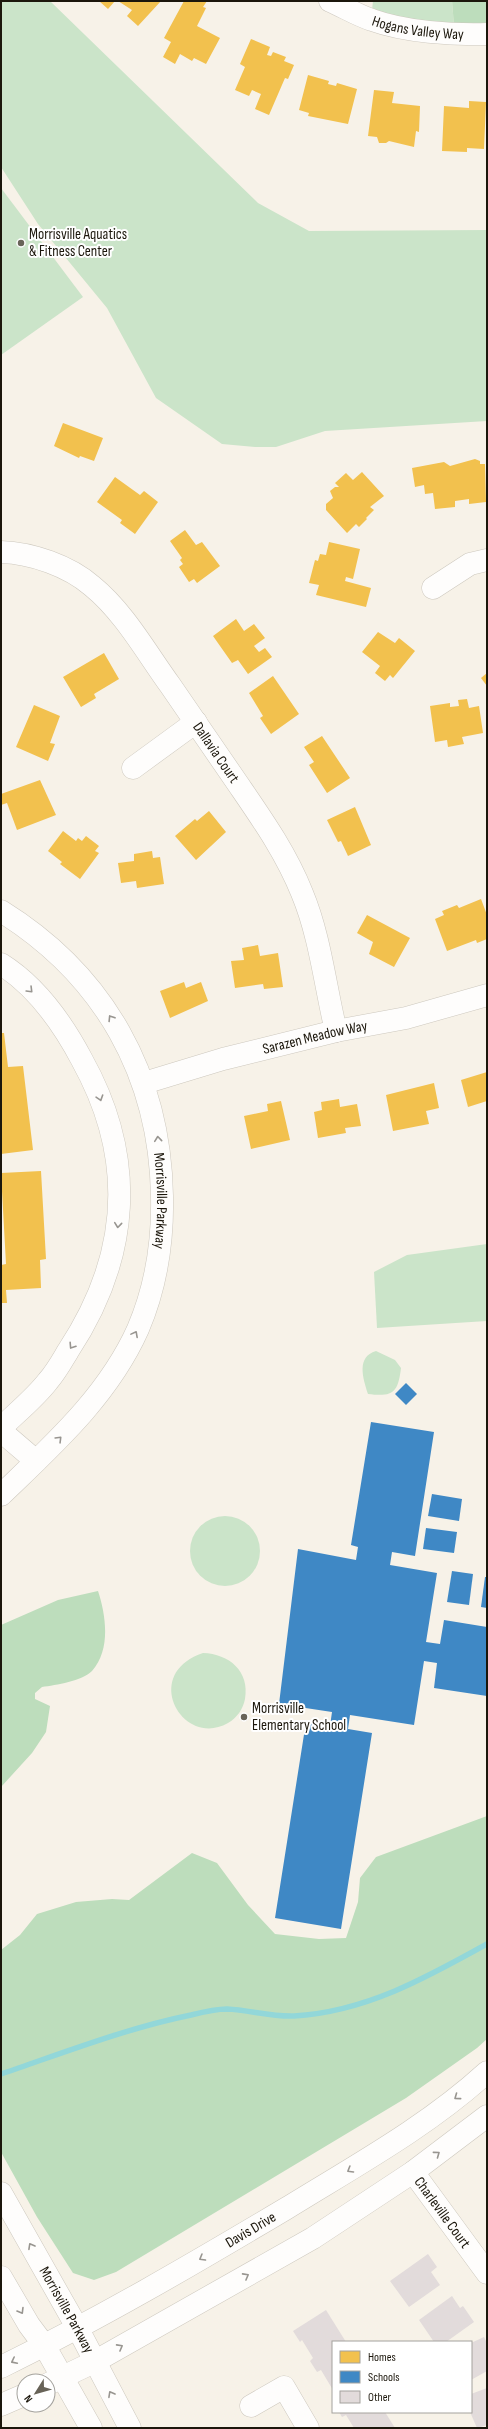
<svg xmlns="http://www.w3.org/2000/svg" width="488" height="2429" viewBox="0 0 488 2429" font-family="'Sofia Sans Condensed',sans-serif">
<style>
.green{fill:#cbe4c9}
.forest{fill:#bdddbc}
.homes{fill:#f2c14e}
.schools{fill:#3f88c5}
.lines{fill:none;stroke-linecap:round;stroke-linejoin:round}
.stream{stroke:#92d7d9;stroke-width:5.5}
.building{fill:#e2dbdb}
.minor-casing{stroke:#cdc8be;stroke-width:23}
.major-casing{stroke:#cdc8be;stroke-width:23}
.minor{stroke:#fefdfc;stroke-width:22}
.major{stroke:#fefdfc;stroke-width:22}
.oneway{stroke:#989590}
.poi-dot{fill:#686358;stroke:#fff;stroke-width:1.5}
.labels{text-anchor:middle;dominant-baseline:central;stroke-width:4;stroke-linejoin:round;paint-order:stroke}
.street-label{font-size:15px;fill:#1b160b;stroke:#fff}
.poi-label{font-size:15px;fill:#1b160b;stroke:#fff;text-anchor:start}
</style>
<rect width="100%" height="100%" fill="#f7f2e8"/>
<g class="green">
<path d="M1 1H50L258 203 309 231 487 230V421L325 431 276 447H255L222 444 156 398 107 308 38 224 1 167Z"/>
<path d="M373 1H452L454 26 413 21 372 10Z"/>
<path d="M1 188 83 297 1 355Z"/>
<path d="M487 1244V1321L377 1328 374 1272 407 1255Z"/>
<path d="M376 1351 395 1360 401 1368C398 1393 393 1397 368 1394 363 1378 356 1357 376 1351Z"/>
<circle cx="225" cy="1551" r="35"/>
<path d="M203 1653C229 1654 250 1671 245 1699 243 1709 237 1718 228 1723 183 1749 140 1674 203 1653Z"/>
</g>
<g class="forest">
<path d="M452 1H487V27L454 26Z"/>
<path d="M98 1591C106 1615 111 1650 92 1671 82 1681 56 1685 42 1687L35 1693V1699L50 1706 46 1732 32 1753 1 1787V1625L58 1600Z"/>
<path d="M487 1816V2039L477 2048 406 2098 116 2272 94 2280 73 2273 37 2217 1 2152V1950L20 1935 37 1914 76 1902 112 1899 129 1900 192 1853 217 1863 248 1905 275 1934 319 1939 346 1938 358 1902 360 1878 376 1857Z"/>
</g>
<g class="homes">
<path d="M99 1H115L108 9Z"/>
<path d="M118 1H161L138 26 127 16 132 10Z"/>
<path d="M184 1H207L203 7 206 8 197 26 220 38 206 64 194 58 192 61 180 54 175 64 163 57 171 42 164 38Z"/>
<path d="M251 39 270 47 267 55 271 56 273 52 286 57 284 61 294 65 288 79 285 78 269 115 255 109 261 94 252 90 249 96 235 90 245 67 240 64Z"/>
<path d="M308 75 329 81 328 84 336 86 337 83 357 89 348 124 308 116 309 113 299 110Z"/>
<path d="M374 90 394 92 392 103 420 106 419 132 416 131 414 147 389 141 386 143H379L377 137 368 136Z"/>
<path d="M469 101 486 102 484 149 467 148V152L442 151 444 106 469 108Z"/>
<path d="M63 423 103 438 94 461 80 456 79 458 54 446Z"/>
<path d="M475 459 480 461V464H485L486 502 469 504V499L455 501V507L435 509 433 493 425 494 424 485 415 487 412 468 444 462 450 466Z"/>
<path d="M362 472 384 496 370 507 374 510 366 518 367 519 359 527 356 524 347 533 326 510V504L333 498 330 491 335 487H339L335 483 346 473 353 480Z"/>
<path d="M115 477 140 495 144 491 158 502 135 534 120 523 122 520 97 502Z"/>
<path d="M185 530 196 545 202 542 220 566 197 583 194 579 189 582 179 567 183 564 180 560 182 558 170 541Z"/>
<path d="M329 542 360 549 353 579 346 577 345 581 371 588 366 607 316 595 319 585 309 583 315 560 318 561 320 554 326 555Z"/>
<path d="M236 619 244 631 254 624 265 638 254 646 259 652 265 648 272 657 248 674 238 660 232 663 213 636Z"/>
<path d="M378 632 395 643 399 638 415 651 393 678 390 675 385 681 375 673 380 666 362 652Z"/>
<path d="M104 653 119 679 94 694 96 698 81 707 63 677Z"/>
<path d="M487 673V686L481 678Z"/>
<path d="M273 676 299 714 271 734 260 718 263 716 249 693Z"/>
<path d="M467 699 469 708 479 706 483 733 462 737 464 744 448 747 447 740 435 742 430 706 450 703V707L459 706 458 700Z"/>
<path d="M34 705 60 716 50 743 55 744 48 761 16 747Z"/>
<path d="M322 736 350 778 327 793 309 765 314 762 304 747Z"/>
<path d="M40 780 56 815 17 830 7 803 1 805V794Z"/>
<path d="M355 807 371 845 348 856 341 841 338 842 327 820Z"/>
<path d="M209 811 226 832 196 860 175 836 195 819 197 821Z"/>
<path d="M63 831 76 841 78 838 82 841 86 836 99 846 95 851 99 853 80 879 60 864 62 862 48 851Z"/>
<path d="M152 851 153 858 160 857 164 884 137 888 136 881 121 883 118 863 134 861V854Z"/>
<path d="M481 899 487 915V939L477 943 476 940 447 951 435 919 444 915 442 911 457 905 459 908Z"/>
<path d="M367 915 410 938 394 967 369 954 373 942 357 933Z"/>
<path d="M258 945 260 956 278 953 283 987 264 989 263 984 235 988 231 961 244 960 242 948Z"/>
<path d="M184 982 186 988 201 982 208 1001 170 1018 160 991Z"/>
<path d="M1 1033H4L8 1067 23 1066 33 1150 1 1154Z"/>
<path d="M487 1072V1101L468 1107 461 1080Z"/>
<path d="M434 1083 439 1108 426 1111 429 1124 393 1131 386 1095Z"/>
<path d="M339 1099 340 1107 357 1104 361 1126 345 1128 346 1133 318 1138 314 1112 322 1110 321 1102Z"/>
<path d="M281 1101 290 1140 251 1149 244 1116 268 1111 267 1104Z"/>
<path d="M41 1171 46 1259 40 1260 41 1288 6 1290 7 1303H1V1265L6 1264 1 1173Z"/>
</g>
<g class="schools">
<path d="M406 1383 417 1394 406 1405 395 1394Z"/>
<path d="M371 1422 434 1432 415 1556 392 1552 390 1565 437 1573 426 1642 440 1644 444 1620 487 1627V1696L434 1688 437 1663 424 1661 414 1725 350 1715 348 1729 372 1733 341 1929 275 1918 306 1722 330 1726 332 1712 279 1704 298 1549 356 1560 358 1547 351 1545Z"/>
<path d="M432 1494 462 1499 459 1521 428 1516Z"/>
<path d="M426 1528 457 1532 454 1553 423 1549Z"/>
<path d="M452 1571 473 1574 469 1605 447 1602Z"/>
<path d="M485 1577H487V1608L481 1607Z"/>
</g>
<g class="lines">
<path class="stream" d="M1 2074C63 2053 127 2028 191 2015 203 2012 216 2009 227 2009 249 2010 272 2017 294 2016 365 2012 426 1978 487 1944"/>
</g>
<g class="building">
<path d="M428 2254 437 2267 431 2272 440 2285 409 2307 390 2281Z"/>
<path d="M452 2296 460 2308 463 2306 474 2322 446 2342H434L419 2320Z"/>
<path d="M326 2310 346 2342H333V2390L321 2370 317 2372 310 2361 313 2358 302 2340 300 2342 293 2331Z"/>
<path d="M484 2337 487 2343V2371L471 2380V2343Z"/>
<path d="M487 2388V2425L477 2428 470 2412 471 2394Z"/>
<path d="M339 2412H385L395 2428H354L346 2415 342 2417Z"/>
</g>
<g class="lines">
<g class="minor-casing">
<g id="minor">
<path id="s1" d="M330 1C344 7 357 15 372 20 405 32 452 35 487 34"/>
<path id="s2" d="M1 552C32 553 69 566 92 586 124 612 146 652 170 685 193 718 215 751 238 784 262 819 286 853 302 893 320 936 325 985 336 1031"/>
<path d="M433 588 470 564 487 560"/>
<path d="M133 768 196 722"/>
<path id="s3" d="M144 1083 223 1059 336 1031 406 1018 487 995"/>
<path d="M1 1431 36 1461"/>
<path id="s4" d="M413 2172 487 2273"/>
<path d="M251 2406 284 2387 308 2428"/>
</g>
</g>
<g class="major-casing">
<g id="major">
<path id="s5" d="M1 911C104 975 160 1075 162 1196 163 1241 156 1287 138 1329 108 1396 53 1445 1 1495"/>
<path d="M1 964C36 986 63 1024 82 1060 137 1159 130 1257 68 1351 62 1361 56 1372 48 1381 35 1398 16 1413 1 1428"/>
<path id="s6" d="M1 2193 78 2329 130 2428"/>
<path d="M1 2277 29 2325 44 2345 91 2428"/>
<path id="s7" d="M1 2367C99 2319 193 2264 287 2208 355 2166 428 2126 487 2072"/>
<path d="M48 2384 94 2362 313 2238 413 2172 487 2116"/>
<path d="M1 2405 24 2395"/>
</g>
</g>
<use href="#minor" class="minor"/>
<use href="#major" class="major"/>
</g>
<defs><path id="oneway-chevron" d="M-2-3.5L2.5 0L-2 3.5" fill="none" stroke-width="1.6" stroke-linecap="round" stroke-linejoin="round"/></defs>
<g class="oneway">
<use href="#oneway-chevron" transform="translate(30 990) rotate(45)"/>
<use href="#oneway-chevron" transform="translate(111 1018) rotate(-122)"/>
<use href="#oneway-chevron" transform="translate(100 1098) rotate(72)"/>
<use href="#oneway-chevron" transform="translate(158 1139) rotate(-96)"/>
<use href="#oneway-chevron" transform="translate(118 1225) rotate(96)"/>
<use href="#oneway-chevron" transform="translate(135 1334) rotate(-62)"/>
<use href="#oneway-chevron" transform="translate(72 1346) rotate(123)"/>
<use href="#oneway-chevron" transform="translate(59 1439) rotate(-45)"/>
<use href="#oneway-chevron" transform="translate(457 2097) rotate(144)"/>
<use href="#oneway-chevron" transform="translate(437 2154) rotate(-36)"/>
<use href="#oneway-chevron" transform="translate(350 2170) rotate(149)"/>
<use href="#oneway-chevron" transform="translate(31 2246) rotate(-119)"/>
<use href="#oneway-chevron" transform="translate(202 2258) rotate(150)"/>
<use href="#oneway-chevron" transform="translate(246 2276) rotate(-29)"/>
<use href="#oneway-chevron" transform="translate(21 2311) rotate(59)"/>
<use href="#oneway-chevron" transform="translate(120 2347) rotate(-29)"/>
<use href="#oneway-chevron" transform="translate(14 2361) rotate(153)"/>
<use href="#oneway-chevron" transform="translate(111 2394) rotate(-119)"/>
</g>
<g class="poi-dot">
<circle cx="21" cy="243" r="4"/>
<circle cx="244" cy="1717" r="4"/>
</g>
<g class="labels">
<g class="street-label">
<text stroke="none"><textPath href="#s1" startOffset="93">Hogans Valley Way</textPath></text>
<text stroke="none"><textPath href="#s2" startOffset="307">Dallavia Court</textPath></text>
<text stroke="none"><textPath href="#s3" startOffset="177">Sarazen Meadow Way</textPath></text>
<text stroke="none"><textPath href="#s5" startOffset="347">Morrisville Parkway</textPath></text>
<text stroke="none"><textPath href="#s4" startOffset="50">Charleville Court</textPath></text>
<text stroke="none"><textPath href="#s7" startOffset="285">Davis Drive</textPath></text>
<text stroke="none"><textPath href="#s6" startOffset="134">Morrisville Parkway</textPath></text>
</g>
<g class="poi-label">
<text x="29" y="234">Morrisville Aquatics<tspan x="29" dy="17">&amp; Fitness Center</tspan></text>
<text x="252" y="1708">Morrisville<tspan x="252" dy="17">Elementary School</tspan></text>
</g>
</g>
<rect width="488" height="2429" fill="none" stroke="#1b160b" stroke-width="4"/>
<rect x="332" y="2341" width="140" height="72" fill="#ffffff" stroke="#a4a29d"/>
<rect x="340" y="2351" width="20" height="12" fill="#f2c14e" stroke="#a4a29d"/>
<text x="368" y="2361" font-size="12" fill="#1b160b">Homes</text>
<rect x="340" y="2371" width="20" height="12" fill="#3f88c5" stroke="#a4a29d"/>
<text x="368" y="2381" font-size="12" fill="#1b160b">Schools</text>
<rect x="340" y="2391" width="20" height="12" fill="#e2dbdb" stroke="#a4a29d"/>
<text x="368" y="2401" font-size="12" fill="#1b160b">Other</text>
<g transform="translate(36 2393) rotate(233)"><circle r="19" fill="#ffffff" stroke="#a4a29d"/>
<path d="M0-3L7 15L0 10L-7 15Z" fill="#686358"/>
<text y="-6" font-size="11" font-weight="bold" text-anchor="middle" fill="#1b160b">N</text>
</g>
</svg>
